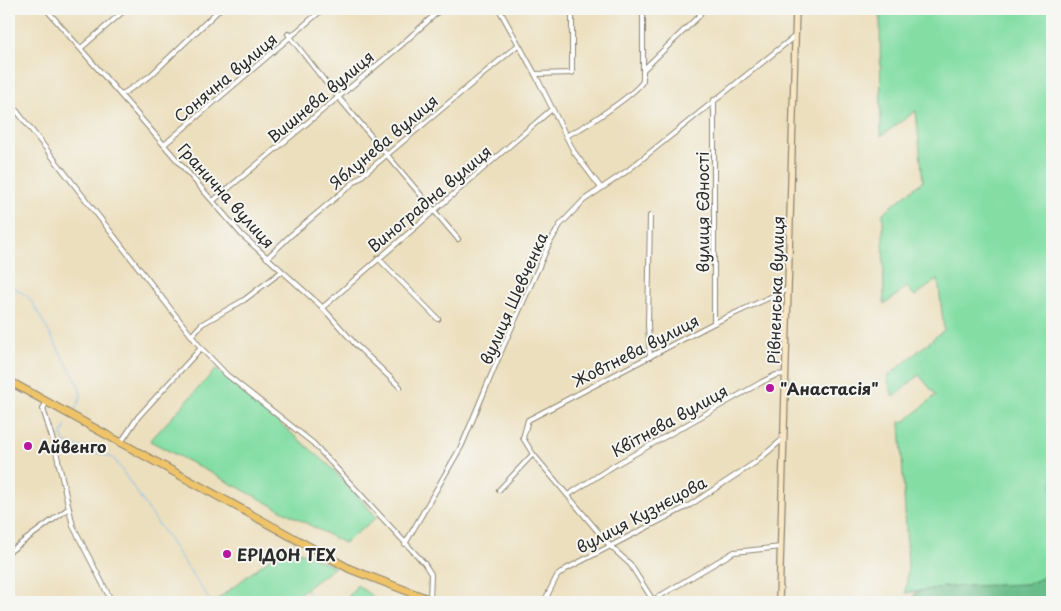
<svg xmlns="http://www.w3.org/2000/svg" width="1061" height="611" viewBox="0 0 1061 611" font-family="'Playpen Sans',sans-serif">
<style>
.green{fill:#84dea4;stroke:#588468}
.forest{fill:#6bbd8a;stroke:#4b745a}
.lines{fill:none;stroke-linecap:round;stroke-linejoin:round}
.stream{stroke:#7abdf0;stroke-width:1}
.street-casing{stroke:#8c8574;stroke-width:6}
.secondary-casing{stroke:#8c8574;stroke-width:8}
.highway-casing{stroke:#8c8574;stroke-width:9}
.street{stroke:#fff;stroke-width:4}
.secondary{stroke:#f9e7c3;stroke-width:5.5}
.highway{stroke:#efc469;stroke-width:7}
.poi-dot{fill:#b5179e;stroke:#f6f6f2;stroke-width:2}
.labels{text-anchor:middle;dominant-baseline:central;stroke-width:4;stroke-linejoin:round;paint-order:stroke}
.street-label{font-size:16px;fill:#2b2b2b;stroke:#f6f6f2}
.poi-label{font-size:16px;font-weight:bold;fill:#2b2b2b;stroke:#f6f6f2;text-anchor:start}
</style>
<rect width="100%" height="100%" fill="#f6f6f2"/>
<filter id="ink" filterUnits="userSpaceOnUse"><feTurbulence type="fractalNoise" baseFrequency=".02" numOctaves="2"/><feDisplacementMap in="SourceGraphic" scale="10" xChannelSelector="R" yChannelSelector="G"/><feConvolveMatrix kernelMatrix="1 2 1 2 8 2 1 2 1" color-interpolation-filters="sRGB"/></filter>
<filter id="wash" filterUnits="userSpaceOnUse"><feTurbulence type="fractalNoise" baseFrequency=".0096" numOctaves="4" result="noise"/><feDisplacementMap in="SourceGraphic" scale="20" xChannelSelector="R" yChannelSelector="G"/><feGaussianBlur stdDeviation="1.12" result="paint"/><feColorMatrix in="noise" values="0 0 0 0 0 0 0 0 0 0 0 0 0 0 0 0 0 1.4 0 .05"/><feComposite in="paint" operator="in"/></filter>
<g filter="url(#wash)">
<rect width="100%" height="100%" fill="#ecdfbd"/>
<g class="green">
<path d="M880 9H1052V574L1028 584 943 587 906 593 908 565 900 422 907 420 936 395 919 375 893 397 887 377 944 330 938 279 915 296 907 287 884 305 883 213 923 181 916 111 881 136Z"/>
<path d="M216 369 330 466 377 517 344 543 150 441Z"/>
<path d="M286 546 335 567 288 602H214Z"/>
<path d="M357 585 380 602H345Z"/>
</g>
<path class="forest" d="M1052 574V602H911L916 592 943 587 1028 584Z"/>
<g class="lines">
<g class="stream">
<path d="M9 285 27 296 32 302 79 386 81 396 75 411"/>
<path d="M66 425 62 435 64 442 113 458 117 463 211 602"/>
<path d="M307 591 318 602"/>
</g>
</g>
</g>
<g filter="url(#ink)">
<g class="lines">
<g class="street-casing">
<g id="street">
<path d="M46 9 242 235 321 306 356 345 400 387"/>
<path d="M499 9 535 74 574 152 601 188"/>
<path d="M288 34 323 79 458 239"/>
<path d="M81 48 126 9"/>
<path d="M644 69 699 16 702 9"/>
<path d="M535 74 572 73V9"/>
<path d="M121 95 150 76 220 9"/>
<path d="M714 100V323"/>
<path d="M9 101 201 348 227 375 313 443 424 563 431 574 430 601"/>
<path d="M567 135C583 129 634 95 643 81V9"/>
<path d="M165 144 323 9"/>
<path d="M214 200 399 47 441 9"/>
<path d="M650 216 648 325 650 357"/>
<path d="M267 258 290 236 518 45"/>
<path d="M378 258 438 319"/>
<path d="M322 308 552 109"/>
<path d="M192 335 202 324 244 300 281 272"/>
<path d="M46 403 43 409 55 447 73 526 112 602"/>
<path d="M120 444 138 417 201 348"/>
<path d="M499 490 533 454"/>
<path d="M568 495 615 465 762 382 776 375 786 374"/>
<path d="M405 544 462 445 503 347 549 244 560 225 584 200 627 171 795 36"/>
<path d="M9 552 69 508"/>
<path d="M653 600 734 552 781 547"/>
<path d="M544 602 557 576 566 569 690 505 756 462 783 439"/>
<path d="M654 602 630 564 610 546 533 454 523 438 528 420 714 323 788 289"/>
</g>
</g>
<g class="secondary-casing">
<path id="secondary" d="M779 602 796 9"/>
</g>
<g class="highway-casing">
<path id="highway" d="M9 381 350 569 436 602"/>
</g>
<use href="#street" class="street"/>
<use href="#secondary" class="secondary"/>
<use href="#highway" class="highway"/>
</g>
</g>
<g class="poi-dot">
<circle cx="770" cy="388" r="5"/>
<circle cx="28" cy="446" r="5"/>
<circle cx="227" cy="554" r="5"/>
</g>
<g class="labels">
<g class="street-label">
<text transform="translate(225 77) rotate(-40)">Сонячна вулиця</text>
<text transform="translate(320 96) rotate(-40)">Вишнева вулиця</text>
<text transform="translate(383 141) rotate(-40)">Яблунева вулиця</text>
<text transform="translate(227 195) rotate(48)">Гранична вулиця</text>
<text transform="translate(429 198) rotate(-40)">Виноградна вулиця</text>
<text transform="translate(702 212) rotate(-90)">вулиця Єдності</text>
<text transform="translate(775 290) rotate(-88)">Рівненська вулиця</text>
<text transform="translate(513 298) rotate(-66)">вулиця Шевченка</text>
<text transform="translate(635 350) rotate(-27)">Жовтнева вулиця</text>
<text transform="translate(669 420) rotate(-29)">Квітнева вулиця</text>
<text transform="translate(641 514) rotate(-28)">вулиця Кузнєцова</text>
</g>
<g class="poi-label">
<text x="780" y="388">"Анастасія"</text>
<text x="38" y="446">Айвенго</text>
<text x="237" y="554">ЕРІДОН ТЕХ</text>
</g>
</g>
<rect width="1061" height="611" fill="none" stroke="#f6f6f2" stroke-width="30"/>
</svg>
